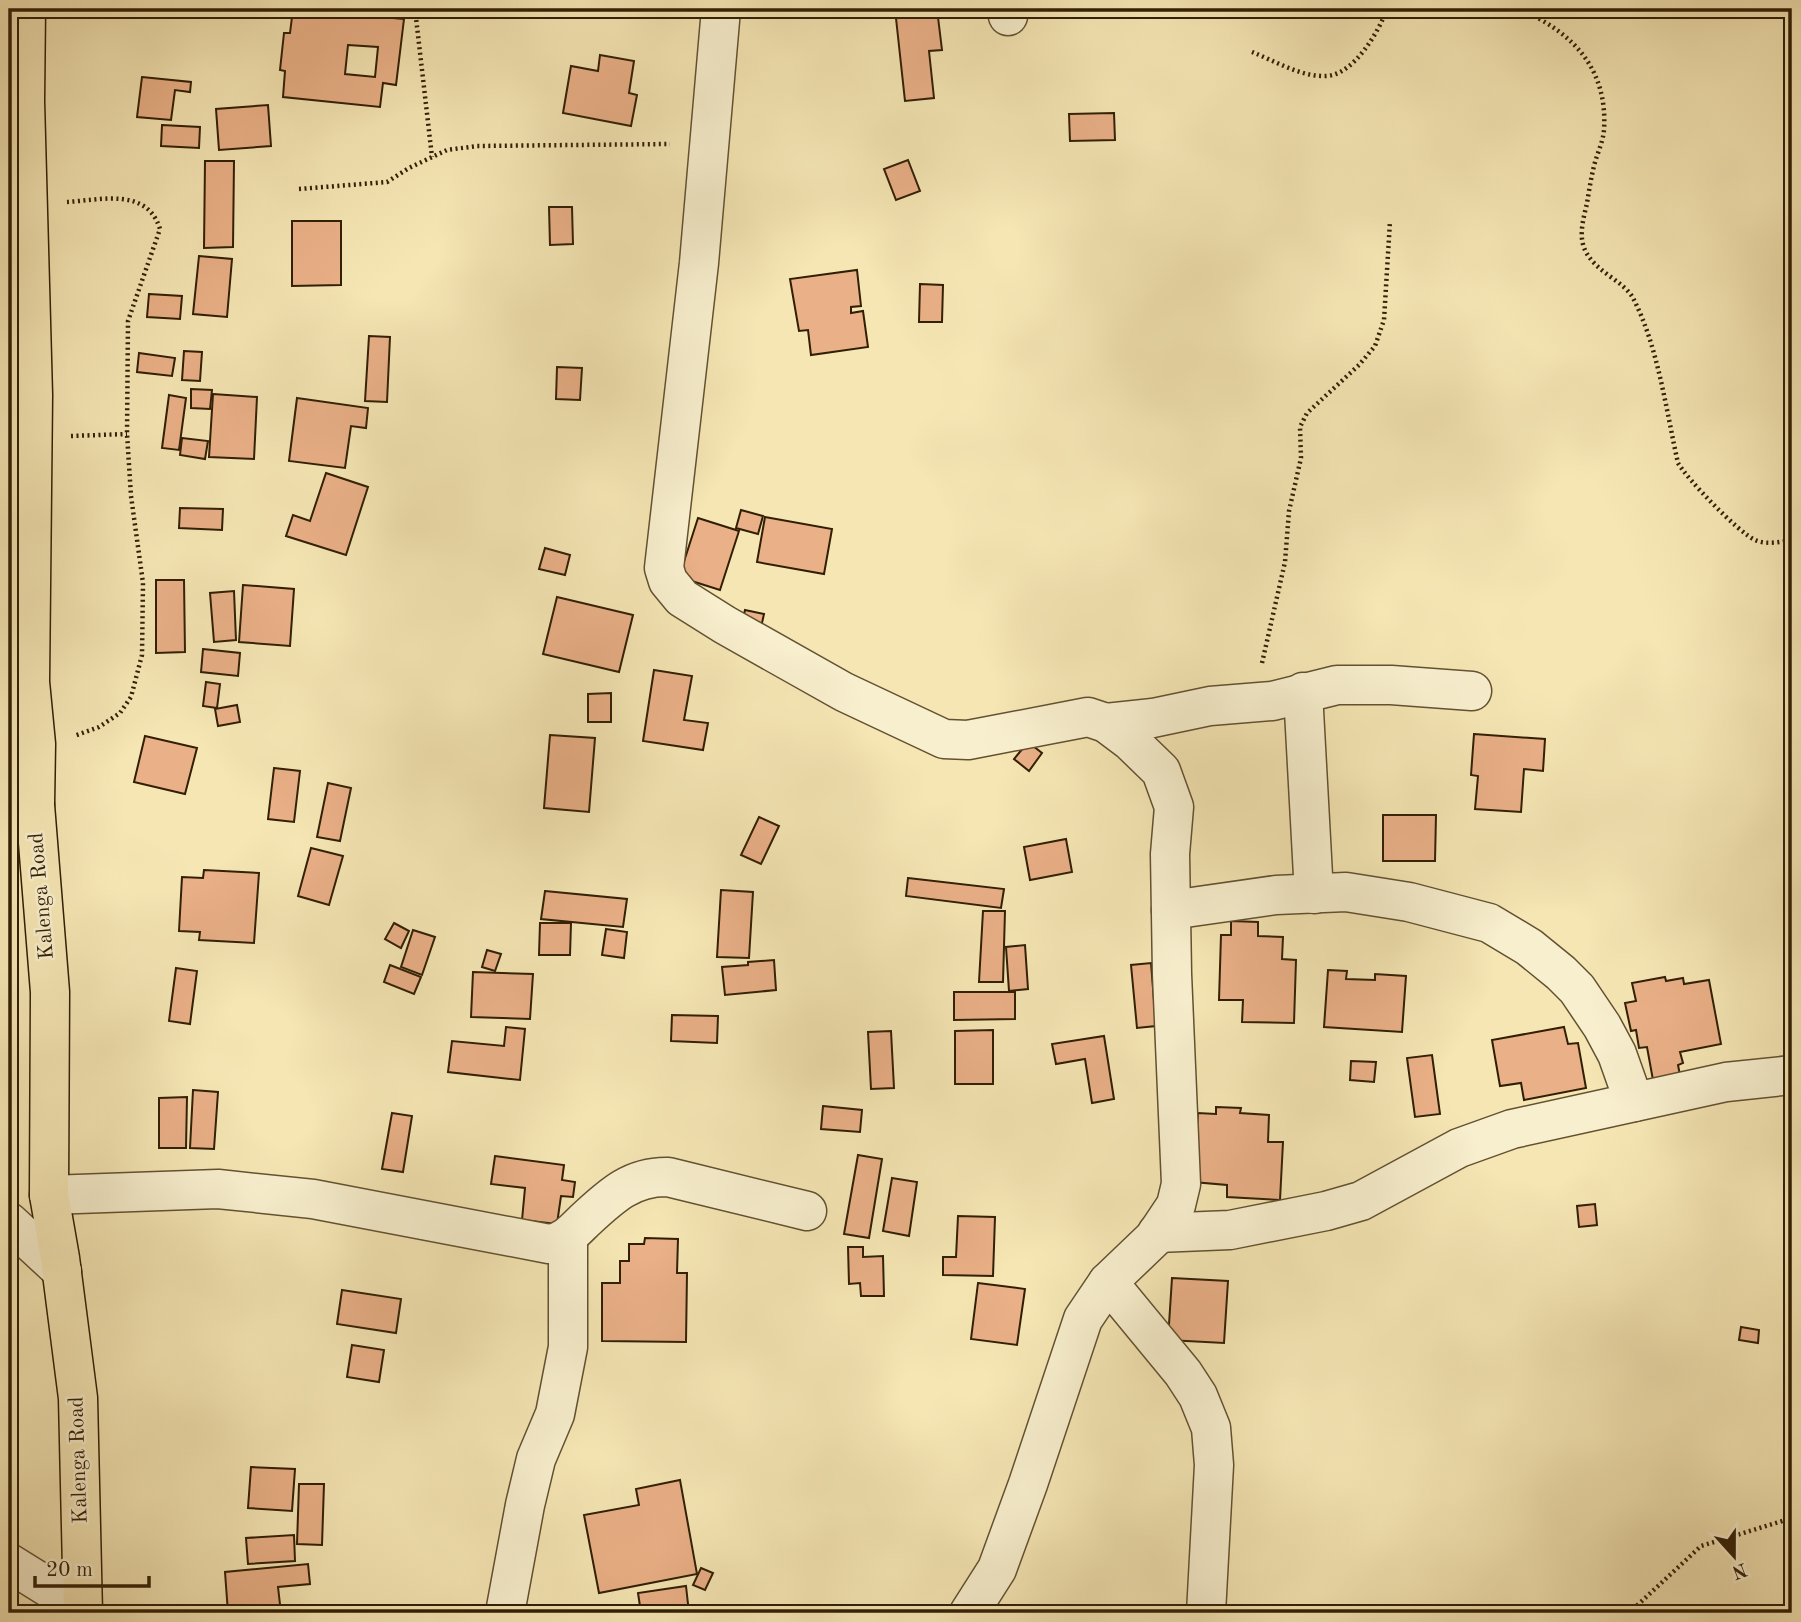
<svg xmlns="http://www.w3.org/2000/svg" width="1801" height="1622" viewBox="0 0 1801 1622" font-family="'Old Standard TT',serif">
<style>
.building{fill:#eab087;stroke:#311f05;stroke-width:2;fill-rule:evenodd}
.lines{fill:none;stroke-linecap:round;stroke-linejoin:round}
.minor-casing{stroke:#625131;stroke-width:41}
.major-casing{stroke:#311f05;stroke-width:41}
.path{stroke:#311f05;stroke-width:4.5;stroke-dasharray:2 3.5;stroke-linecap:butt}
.minor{stroke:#f8efce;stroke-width:38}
.major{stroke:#f5e6b4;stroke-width:38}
.labels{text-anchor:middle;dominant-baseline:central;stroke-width:5;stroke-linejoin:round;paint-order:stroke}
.street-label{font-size:21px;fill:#311f05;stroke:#f8efce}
</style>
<rect width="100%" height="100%" fill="#f5e6b4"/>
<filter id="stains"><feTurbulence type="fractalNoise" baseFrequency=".00286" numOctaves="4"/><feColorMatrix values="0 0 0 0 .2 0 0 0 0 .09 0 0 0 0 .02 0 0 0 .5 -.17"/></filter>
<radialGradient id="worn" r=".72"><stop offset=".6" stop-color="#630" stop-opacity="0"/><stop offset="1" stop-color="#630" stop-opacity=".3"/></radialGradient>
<g class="building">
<path d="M293 9 404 19 396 85 383 83 380 107 283 97 285 71 280 70 284 33H290ZM348 45 378 47 375 77 345 74Z"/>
<path d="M895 9H937L942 50 929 51 934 98 905 101Z"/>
<path d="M600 55 634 61 629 93 637 95 631 126 563 113 571 66 598 71Z"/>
<path d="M142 77 191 82 190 92 175 90 171 120 137 117Z"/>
<path d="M268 105 271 146 219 150 216 109Z"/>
<path d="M1114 113 1115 140 1070 141 1069 114Z"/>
<path d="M162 125 200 127 199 148 161 146Z"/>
<path d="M908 160 920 191 896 200 884 169Z"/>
<path d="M205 161H234L233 247 204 248Z"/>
<path d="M549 207H572L573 244 550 245Z"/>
<path d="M292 221H341V285L292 286Z"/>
<path d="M199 256 232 259 227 317 193 314Z"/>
<path d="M857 270 861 306 851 307V313L863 311 868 347 811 355 808 330 799 331 790 279Z"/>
<path d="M920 284 943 285 942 322H919Z"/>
<path d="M149 294 182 296 180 319 147 317Z"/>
<path d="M369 336 390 337 387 402 365 401Z"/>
<path d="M184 351 202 352 200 381 182 380Z"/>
<path d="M139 353 175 358 172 376 137 372Z"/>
<path d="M557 367 582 368 580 400 556 399Z"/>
<path d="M191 389 212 390 210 409 191 408Z"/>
<path d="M213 394 257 397 254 459 209 457Z"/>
<path d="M169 395 186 398 179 450 162 448Z"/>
<path d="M297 398 368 408 366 428 351 426 345 468 289 461Z"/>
<path d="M182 438 208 441 205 459 180 455Z"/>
<path d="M326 473 368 487 346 555 286 536 293 515 310 521Z"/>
<path d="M180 508 223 509 222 530 179 528Z"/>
<path d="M741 510 763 516 758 534 736 528Z"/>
<path d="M765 517 832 529 824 574 757 562Z"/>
<path d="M698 518 739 531 720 590 679 577Z"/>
<path d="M545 548 570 555 565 575 539 569Z"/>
<path d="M156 580H184L185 652 156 653Z"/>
<path d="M243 585 294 589 290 646 239 642Z"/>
<path d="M234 591 236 640 214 642 210 593Z"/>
<path d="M557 597 633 615 619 672 543 654Z"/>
<path d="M745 610 764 614 760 632 741 627Z"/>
<path d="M203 649 240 653 238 676 201 672Z"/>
<path d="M654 670 692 676 684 720 708 723 703 750 643 741Z"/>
<path d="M206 682 220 684 217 708 203 706Z"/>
<path d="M611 693V722H588V694Z"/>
<path d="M237 705 240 722 218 726 215 709Z"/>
<path d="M1474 734 1545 739 1543 771 1524 769 1521 812 1475 809 1478 776 1471 775Z"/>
<path d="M550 735 595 738 589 812 544 808Z"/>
<path d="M145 736 197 748 185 794 134 782Z"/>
<path d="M1028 742 1042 753 1029 771 1014 759Z"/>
<path d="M274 768 300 771 294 822 268 819Z"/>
<path d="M328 783 351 788 340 841 317 837Z"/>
<path d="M1383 815H1436L1435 861H1383Z"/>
<path d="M759 817 779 826 761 864 741 855Z"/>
<path d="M1066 839 1072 872 1030 880 1024 847Z"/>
<path d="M311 848 343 856 329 905 298 896Z"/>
<path d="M204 870 259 873 254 943 199 940 200 932 179 931 182 877 203 878Z"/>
<path d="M908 878 1004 889 1001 908 906 896Z"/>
<path d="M721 890 753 892 749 958 717 957Z"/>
<path d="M545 891 627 899 623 927 541 919Z"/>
<path d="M983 911H1005L1003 982H979Z"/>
<path d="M1231 921 1258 922V936L1283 937 1282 959 1296 960 1294 1023 1242 1022 1243 1000H1219L1221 935H1231Z"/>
<path d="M394 923 409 931 401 948 385 939Z"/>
<path d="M540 923H571L570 955H539Z"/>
<path d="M606 929 627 932 624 958 602 955Z"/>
<path d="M413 930 435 937 422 975 401 967Z"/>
<path d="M1025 945 1028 989 1009 991 1006 947Z"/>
<path d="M487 950 501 954 495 971 482 967Z"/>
<path d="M774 960 776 990 725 995 722 967 748 965V962Z"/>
<path d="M1151 963 1156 1026 1137 1028 1131 965Z"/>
<path d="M390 965 421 977 414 994 384 982Z"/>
<path d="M176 968 197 971 190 1024 169 1021Z"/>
<path d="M1328 970 1347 971 1346 979 1375 980V974L1406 976 1402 1032 1324 1027Z"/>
<path d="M473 972 533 974 530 1019 471 1017Z"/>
<path d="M1665 977 1666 981 1683 978 1684 984 1709 980 1721 1044 1680 1052 1683 1063 1678 1065 1680 1075 1653 1080 1647 1047 1639 1048 1636 1030 1631 1031 1625 1003 1636 1001 1632 983Z"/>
<path d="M954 992H1015V1019L954 1020Z"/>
<path d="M672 1015 718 1016 717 1043 671 1041Z"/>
<path d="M506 1027 525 1029 520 1080 448 1072 452 1041 504 1046Z"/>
<path d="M1564 1027 1568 1044 1578 1043 1586 1088 1524 1100 1521 1083 1500 1086 1492 1040Z"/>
<path d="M993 1030V1084H955V1031Z"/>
<path d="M891 1031 894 1088 871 1089 868 1032Z"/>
<path d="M1104 1036 1114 1099 1092 1103 1085 1059 1056 1064 1052 1044Z"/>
<path d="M1432 1055 1440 1114 1415 1117 1407 1058Z"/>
<path d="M1351 1061 1376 1062 1374 1082 1350 1080Z"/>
<path d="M193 1090 218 1092 214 1149 190 1148Z"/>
<path d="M187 1097 186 1148H159V1098Z"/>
<path d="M823 1106 862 1110 860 1132 821 1129Z"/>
<path d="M1216 1107 1241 1108 1240 1113 1269 1115 1268 1142H1283L1280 1200 1227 1197V1185L1193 1182 1198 1113 1216 1114Z"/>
<path d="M392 1113 412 1116 403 1172 382 1169Z"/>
<path d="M858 1155 882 1159 869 1238 844 1234Z"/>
<path d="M495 1156 564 1165 562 1180 575 1182 573 1197 561 1196 557 1224 522 1220 525 1188 491 1184Z"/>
<path d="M892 1178 917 1182 909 1236 883 1231Z"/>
<path d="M1595 1204 1597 1225 1579 1227 1577 1206Z"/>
<path d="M958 1216 995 1217 993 1276 943 1275V1257H956Z"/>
<path d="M645 1238 678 1239 677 1273H687L686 1342 602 1341V1283H620V1261H629V1244H644Z"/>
<path d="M848 1247H863V1257L883 1256 884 1296H861L860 1283 849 1284Z"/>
<path d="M1172 1278 1228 1281 1224 1343 1168 1340Z"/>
<path d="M978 1283 1025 1289 1017 1345 971 1339Z"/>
<path d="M342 1290 401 1299 396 1333 337 1324Z"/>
<path d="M1741 1327 1759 1330 1758 1343 1739 1340Z"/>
<path d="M352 1345 384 1350 379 1382 347 1377Z"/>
<path d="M251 1467 295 1469 292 1511 248 1508Z"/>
<path d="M680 1480 697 1574 599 1593 584 1515 639 1505 636 1489Z"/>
<path d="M299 1484H324L322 1545 297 1544Z"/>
<path d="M294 1535 295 1561 248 1564 246 1538Z"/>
<path d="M308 1564 310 1584 278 1587 281 1613H228L225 1572Z"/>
<path d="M701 1568 713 1573 705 1590 693 1585Z"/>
<path d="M686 1586 689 1613H641L638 1593Z"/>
</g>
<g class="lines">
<g class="minor-casing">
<g id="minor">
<path d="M721 9 699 263 664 568 668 581 682 598 725 625 844 692 944 739 968 740 1088 717 1106 723 1130 741 1161 771 1174 807 1170 854 1172 974 1181 1184 1176 1205 1154 1238 1108 1282 1083 1319 1028 1484 997 1569 969 1613"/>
<path d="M1008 9V16"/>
<path d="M1303 692 1314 894"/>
<path d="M1106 723 1153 718 1210 706 1272 701 1337 685H1391L1472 691"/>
<path d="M9 798 35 805"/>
<path d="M1171 910 1276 895 1346 892 1409 902 1489 923 1529 947 1561 973 1577 989 1602 1026 1617 1054 1634 1102"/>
<path d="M49 1195 218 1189 313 1199 549 1244C564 1242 573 1232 584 1221 610 1197 631 1176 668 1177L807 1211"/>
<path d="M9 1222 62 1271"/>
<path d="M1157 1233 1230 1230 1326 1211 1361 1201 1459 1148 1512 1129 1726 1082 1792 1075"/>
<path d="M1108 1282 1183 1373 1198 1396 1211 1428 1214 1465 1206 1613"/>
<path d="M9 1563 83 1609"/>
<path d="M505 1613 525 1505 536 1459 555 1414 568 1347V1237"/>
</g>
</g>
<g class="major-casing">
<path id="major" d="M26 9 25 101 33 395 30 682 36 744 35 805 50 992 49 1195 60 1258 78 1398 83 1613"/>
</g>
<g class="path">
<path d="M415 9 432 157"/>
<path d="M1519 9C1573 32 1608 69 1604 130 1603 142 1597 154 1594 166 1591 178 1589 191 1587 203 1584 217 1578 235 1585 250 1595 272 1624 281 1633 298 1658 346 1666 410 1678 463 1687 479 1738 532 1755 540 1766 545 1781 542 1792 540"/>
<path d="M1252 52C1275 61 1301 77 1326 76 1354 75 1379 31 1387 9"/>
<path d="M299 189 387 182 409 168 447 150 477 146 670 144"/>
<path d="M67 202C101 200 147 187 160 229L128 321 127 434 131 496 143 583 142 655 131 697 120 713 99 727 74 736"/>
<path d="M71 436 127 434"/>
<path d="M1262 663 1285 562 1289 511 1301 458 1300 427 1307 413 1359 365 1375 346 1384 320 1390 221"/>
<path d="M1629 1613 1701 1546 1792 1518"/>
<path d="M1773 1613 1792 1610"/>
</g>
<use href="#minor" class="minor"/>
<use href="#major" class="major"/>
</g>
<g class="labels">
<g class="street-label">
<text transform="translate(42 896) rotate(-95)">Kalenga Road</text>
<text transform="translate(79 1460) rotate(-92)">Kalenga Road</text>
</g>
</g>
<rect width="1801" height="1622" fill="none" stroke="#f5e6b4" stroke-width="35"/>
<rect x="10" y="10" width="1780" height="1601" fill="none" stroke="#311f05" stroke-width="3.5"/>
<rect x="18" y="18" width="1766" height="1587" fill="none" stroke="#311f05" stroke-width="2"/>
<g transform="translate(1734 1556) rotate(159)" stroke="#f8efce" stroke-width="5" paint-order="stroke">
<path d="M0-5L12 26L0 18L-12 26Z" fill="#311f05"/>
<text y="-10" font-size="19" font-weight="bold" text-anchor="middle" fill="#311f05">N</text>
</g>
<path d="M35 1576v10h114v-10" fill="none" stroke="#311f05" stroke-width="3.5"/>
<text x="46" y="1576" font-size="21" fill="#311f05" stroke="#f8efce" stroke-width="5" paint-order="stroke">20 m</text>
<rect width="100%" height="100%" filter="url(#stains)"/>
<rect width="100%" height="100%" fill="url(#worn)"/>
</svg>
